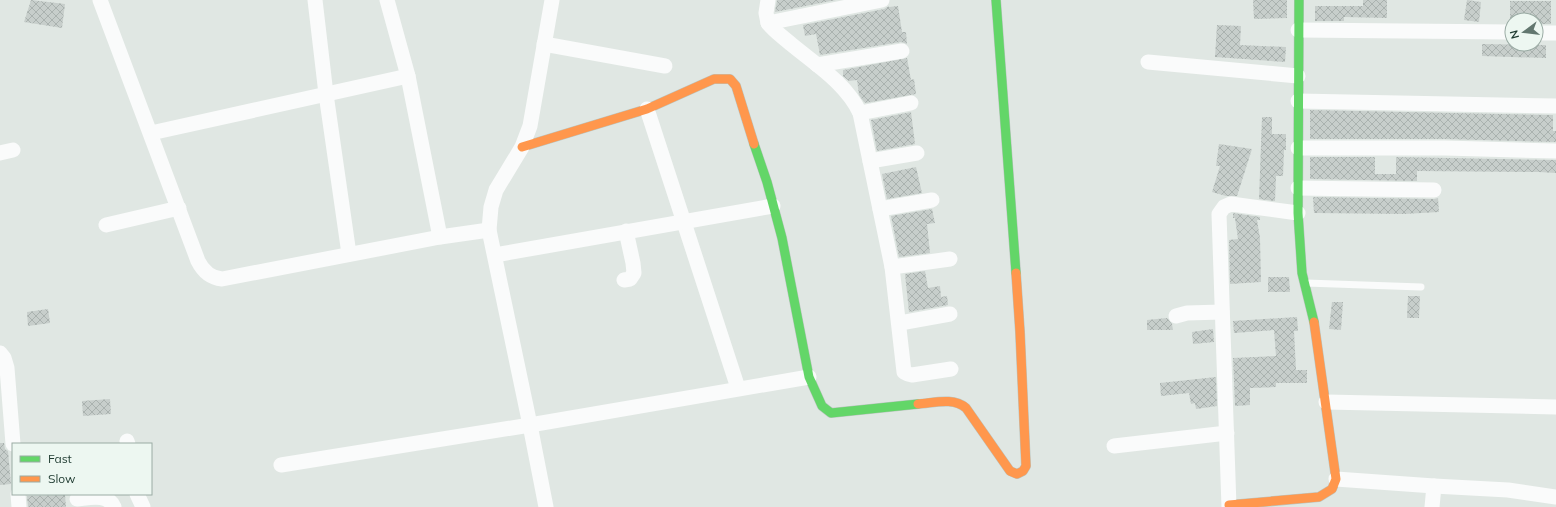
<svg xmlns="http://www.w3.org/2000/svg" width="1556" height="507" viewBox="0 0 1556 507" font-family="Mulish,sans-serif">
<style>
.building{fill:url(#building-cross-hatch)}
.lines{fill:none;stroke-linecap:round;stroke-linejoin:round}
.fast-casing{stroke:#bac4bf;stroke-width:10}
.slow-casing{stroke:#bac4bf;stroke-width:10}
.lane{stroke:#fafbfb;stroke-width:7}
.street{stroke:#fafbfb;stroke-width:15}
.fast{stroke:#63d668;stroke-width:9}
.slow{stroke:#ff974d;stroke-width:9}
</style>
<defs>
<pattern id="building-cross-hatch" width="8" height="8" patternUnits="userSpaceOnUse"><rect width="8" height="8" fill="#c7cecb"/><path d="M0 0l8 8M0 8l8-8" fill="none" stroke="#aab2af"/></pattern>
</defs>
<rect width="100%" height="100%" fill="#e0e7e3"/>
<g class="building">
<path d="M31 0 65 4 62 28 24 22Z"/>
<path d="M777 0H836L775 12Z"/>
<path d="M1253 0H1287V18L1254 19Z"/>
<path d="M1363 0H1387V18L1344 17V21H1315V6H1363Z"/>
<path d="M1467 0 1481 2 1479 22 1464 20Z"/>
<path d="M1510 1H1551V24H1536V20H1510Z"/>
<path d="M889 6V7L898 6 902 32H906L907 44 901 42 820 55 816 34 805 36 803 25 884 9Z"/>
<path d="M1217 25 1241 26 1240 45 1286 47 1285 62 1215 57Z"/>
<path d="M1482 44 1546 45V58L1482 56Z"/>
<path d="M907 58 911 80 914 79 916 94 866 103 864 102 859 95 857 80 849 81 843 76V70Z"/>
<path d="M1310 110 1553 115V131H1556V142L1445 139H1310Z"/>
<path d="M911 112 915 144 877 151 871 120Z"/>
<path d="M1262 117H1272V134H1286V150H1284L1283 176H1276L1275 201 1259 199Z"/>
<path d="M1219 144 1252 149 1237 196H1226L1212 192 1220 166H1216Z"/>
<path d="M1310 157H1375V174H1396V157L1556 160V173L1539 172 1417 171V181L1310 179Z"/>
<path d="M916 167 922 193 887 199 882 174Z"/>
<path d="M1313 197 1434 199 1438 198 1439 212 1404 214 1314 213Z"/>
<path d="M932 209 935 223 927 224 930 253 899 257 891 216Z"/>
<path d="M1233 213 1260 217V220H1257L1260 238 1261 282 1230 284 1229 240 1238 239 1235 218H1233Z"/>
<path d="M925 271 928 288 940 286 941 297 947 296 948 305 909 312 905 274Z"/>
<path d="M1268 277H1289L1290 292H1268Z"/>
<path d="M1408 296H1420L1419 318H1407Z"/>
<path d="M1332 302H1343L1341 330 1329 329Z"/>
<path d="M48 309 50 323 28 326 27 312Z"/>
<path d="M1297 317 1298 331H1294L1296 370H1307V383H1276V387L1250 388V405L1235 406 1233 358 1276 356 1274 330 1234 333 1233 321Z"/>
<path d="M1167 318 1172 324 1173 330H1147V320Z"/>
<path d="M1213 329 1214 342 1193 344 1192 332Z"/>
<path d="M1216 377 1217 406 1196 409 1195 403 1191 404 1189 393 1161 396 1160 383Z"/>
<path d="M110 399 111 414 83 416 82 401Z"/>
<path d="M0 443H4L5 449 8 451 11 484 0 485Z"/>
<path d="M65 495 66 507H28L27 496Z"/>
</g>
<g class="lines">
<g class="fast-casing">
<g id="fast">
<path d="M996 0 1016 273"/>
<path d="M1299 0 1298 213 1302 273 1314 322"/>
<path d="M754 144 767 182 782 238 809 377 822 406 831 413 918 404"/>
</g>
</g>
<g class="slow-casing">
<g id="slow">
<path d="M522 147 647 109 714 79H730L736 86 754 144"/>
<path d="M918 404C934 403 953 397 966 408L1010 471 1017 474 1023 471 1026 466 1020 332 1016 273"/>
<path d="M1229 505 1319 497 1332 489 1336 479 1314 322"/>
</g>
</g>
<path class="lane" d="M1306 283 1421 287"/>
<g class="street">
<path d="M100 0 198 261C203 271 211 278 222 279L440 237 489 230"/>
<path d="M315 0 326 94 349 254"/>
<path d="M387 0 408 76 440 237"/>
<path d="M768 0 766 13 768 23 882 0"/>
<path d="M768 23C774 31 783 37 791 44 815 64 846 83 860 113L892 267 904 372 908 374 912 375 951 369"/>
<path d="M1298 30 1512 32"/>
<path d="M1536 33H1556"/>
<path d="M544 44 665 66"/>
<path d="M1148 62 1298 76"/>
<path d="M817 65 902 51"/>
<path d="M1298 101 1556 106"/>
<path d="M647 109 738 388"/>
<path d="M860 113 911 103"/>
<path d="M151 133 408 76"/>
<path d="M1298 148H1445L1556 151"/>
<path d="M0 153 13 150"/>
<path d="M870 161 917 153"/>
<path d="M1298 188 1434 190"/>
<path d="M880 209 932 200"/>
<path d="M106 225 179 208"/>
<path d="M495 255 773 206"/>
<path d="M892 267 950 259"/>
<path d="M624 280 630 279 634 273 633 263 626 231"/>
<path d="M1176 316 1187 313 1222 312"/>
<path d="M900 323 950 314"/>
<path d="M0 353 4 358 7 368 13 444"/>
<path d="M1326 402 1556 407"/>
<path d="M127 441 128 444"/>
<path d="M1114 446 1227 433"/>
<path d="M281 465 530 425 809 377"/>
<path d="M1336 479 1434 486 1432 507"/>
<path d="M1434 486 1508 490 1556 497"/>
<path d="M18 494 19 507"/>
<path d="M137 494 143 507"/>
<path d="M77 499C89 498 108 493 114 507"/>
<path d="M546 507 530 425 489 230 491 207 496 190 522 147 530 126 552 0"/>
<path d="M1229 507 1219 214 1224 207 1231 204 1298 213"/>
</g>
<use href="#fast" class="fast"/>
<use href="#slow" class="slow"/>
</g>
<rect x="12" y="443" width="140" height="52" fill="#edf7f1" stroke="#9aaba4"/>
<rect x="20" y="456" width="20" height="6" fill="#63d668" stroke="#9aaba4"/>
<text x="48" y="463" font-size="12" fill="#1e3a30">Fast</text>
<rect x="20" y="476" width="20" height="6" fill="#ff974d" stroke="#9aaba4"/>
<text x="48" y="483" font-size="12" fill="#1e3a30">Slow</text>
<g transform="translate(1524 32) rotate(255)"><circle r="19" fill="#edf7f1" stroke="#9aaba4"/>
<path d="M0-3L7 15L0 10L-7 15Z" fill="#62776f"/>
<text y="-6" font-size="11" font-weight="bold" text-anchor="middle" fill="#1e3a30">N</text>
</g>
</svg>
